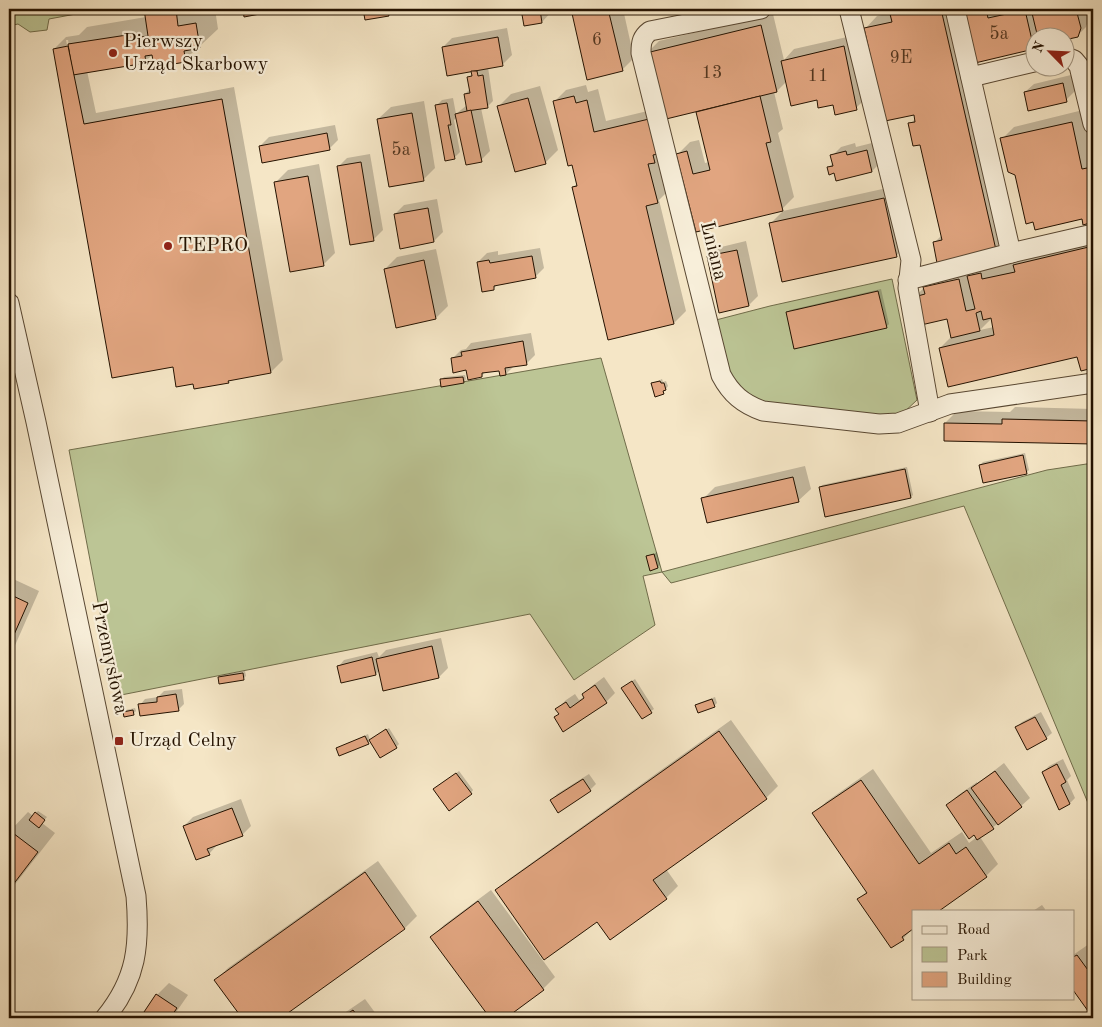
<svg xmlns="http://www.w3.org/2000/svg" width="1102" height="1027" viewBox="0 0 1102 1027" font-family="'Old Standard TT',serif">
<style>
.green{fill:#bcc595;stroke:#706c4a}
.shadow{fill:#0003;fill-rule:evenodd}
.building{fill:#e1a580;stroke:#241200}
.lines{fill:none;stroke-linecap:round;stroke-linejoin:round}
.minor-casing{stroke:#584732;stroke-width:21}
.minor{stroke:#f8efda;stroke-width:19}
.poi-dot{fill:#8f2418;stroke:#f8efda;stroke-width:2}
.labels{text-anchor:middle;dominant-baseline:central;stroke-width:4.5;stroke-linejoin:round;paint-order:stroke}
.number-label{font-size:18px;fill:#533720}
.poi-label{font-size:20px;fill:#241200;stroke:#f8efda;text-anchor:start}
.street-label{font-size:20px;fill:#241200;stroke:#f8efda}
</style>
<rect width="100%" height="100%" fill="#f5e6c6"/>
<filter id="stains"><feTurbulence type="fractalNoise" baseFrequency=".004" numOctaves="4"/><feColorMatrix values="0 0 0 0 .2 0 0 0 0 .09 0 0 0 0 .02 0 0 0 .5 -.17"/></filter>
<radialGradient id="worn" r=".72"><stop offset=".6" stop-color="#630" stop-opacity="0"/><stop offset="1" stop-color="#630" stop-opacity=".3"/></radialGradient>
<g class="green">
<path d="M26 9 27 14 59 9H91L92 11 49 19 47 30 30 32 18 24 9 26V10Z"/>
<path d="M892 279 917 400 901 415H882L761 405 745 398 732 379 716 320 770 306Z"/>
<path d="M601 358 662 572 1047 470 1093 463V815L964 506 671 583 662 572 643 576 655 625 574 680 530 614 116 696 69 450Z"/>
</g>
<g class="shadow">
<path d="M146 9H215L218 29 185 60 153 54 145 62 87 71 96 113 234 87 283 360 271 372 232 379 228 382H194L174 366 54 49 66 37 79 35 87 27 146 17ZM66 40H68L71 56H69Z"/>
<path d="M364 9H394L388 14 366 18Z"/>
<path d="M522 9H554L542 22 525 24Z"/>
<path d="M572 9H623L634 58 622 70 588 78Z"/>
<path d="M887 9H956L1008 236 995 248 934 243 942 235 921 143 910 124 916 118 865 29 877 16 891 13 890 9Z"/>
<path d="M963 9H1089H1087L1089 18 1086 27 1077 36 1034 38V48Z"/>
<path d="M773 14 784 60 794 49 856 35 868 96 856 108 818 99 787 81 777 91 774 92 783 129 778 133 794 197 782 209 697 231 678 154 690 142 699 140 705 163 709 162 697 111 664 118 669 190 659 200 686 311 674 323 573 187 578 183 554 102 566 90 586 85 588 92 598 89 606 121 660 108 647 53 659 41Z"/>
<path d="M507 28 512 55 503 64 488 67 493 101 488 106 481 108 490 151 481 160 457 117 454 120 460 152 454 158 436 106 442 100 453 98 456 114 467 105 465 94 470 89 469 78 473 73 443 47 452 38Z"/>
<path d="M1071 75 1075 91 1066 100 1025 92 1034 84Z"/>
<path d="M540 86 558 150 546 162 516 170 499 106 511 94Z"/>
<path d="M424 101 435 168 423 180 378 119 391 107Z"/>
<path d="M1083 110 1093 153V221L1084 223 1083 217 1016 174 1002 139 1014 127Z"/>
<path d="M335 125 338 140 329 149 260 146 269 137Z"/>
<path d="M876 142 881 162 872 171 835 172 828 168 833 163 832 156 841 147 855 143 856 147Z"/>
<path d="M370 154 383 230 374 239 351 243 338 167 347 158Z"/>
<path d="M319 164 335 253 323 265 276 182 288 170Z"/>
<path d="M896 186 908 244 896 256 771 223 783 211Z"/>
<path d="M437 199 443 232 434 241 401 247 395 214 404 205Z"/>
<path d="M1093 238V367L1082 369 1078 355 940 348 952 336 948 318 915 297 936 275 970 267 972 273 981 264 993 262 994 268 1017 262 1027 253ZM992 318 994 327 980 330Z"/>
<path d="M746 241 758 296 749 305 708 257 717 248Z"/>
<path d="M540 248 544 268 535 277 498 284 494 288 478 262 487 253 498 251V255Z"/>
<path d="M436 249 448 306 436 318 385 269 397 257Z"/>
<path d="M881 289 889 324 886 327 787 313 790 310Z"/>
<path d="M531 333 535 355 526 364 514 366 506 374 500 369 486 371 482 376 452 359 461 350 466 349 471 343Z"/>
<path d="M465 375 466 379 464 382 441 380 444 377Z"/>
<path d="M662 379 663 382 666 381 668 386 663 393 652 384Z"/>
<path d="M1015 407 1093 409V443L945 440V423L957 411 1010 412Z"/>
<path d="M1025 453 1029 470 1026 473 980 465 983 462Z"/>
<path d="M9 466 15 494 9 500Z"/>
<path d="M805 466 811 489 798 501 703 499 715 487Z"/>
<path d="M907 467 913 495 911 497 820 488 822 485Z"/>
<path d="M657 552 660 565 658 567 648 557Z"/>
<path d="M9 577 39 591 9 659Z"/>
<path d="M441 638 448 668 439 677 380 670 376 674 339 666 344 660 377 652 379 657 386 650Z"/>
<path d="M245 671 246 676 244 678H219L222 675Z"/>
<path d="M604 677 615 693 606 702 555 717 560 713 557 709 566 700 575 694 579 700 584 697 583 695 592 686Z"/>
<path d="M635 679 654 709 642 718 625 686Z"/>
<path d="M182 689 184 704 178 710 140 705 145 699 158 697 164 691Z"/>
<path d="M715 697 717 703 714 706 697 705 699 703Z"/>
<path d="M135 708 136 711 133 714 124 713 126 710Z"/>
<path d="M1041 712 1052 733 1046 738 1017 727 1022 722Z"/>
<path d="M731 720 778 786 766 798 666 869 678 886 666 898 597 920 497 891 509 879Z"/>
<path d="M389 728 399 744 396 747 371 740 368 743 337 749 368 734 370 740Z"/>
<path d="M1063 759 1071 776 1067 780 1075 798 1070 803 1043 772 1049 766Z"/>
<path d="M1004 763 1030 798 1021 806 980 837 998 864 986 876 913 911V928L903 939 859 899 867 891 814 814 826 802 873 769 931 853 962 832 969 843 977 837 948 805 957 796 977 782V784Z"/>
<path d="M459 771 473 790 471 793 437 787Z"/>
<path d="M589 774 596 784 590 790 552 800 557 794Z"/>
<path d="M9 781 12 783 9 791Z"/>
<path d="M241 799 251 826 242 835 218 844 209 854 184 826 193 817Z"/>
<path d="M38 811 47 817 42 823 55 833 9 892V832L28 812 33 816Z"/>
<path d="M378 861 417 916 405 928 278 1018H243L216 980 228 968Z"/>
<path d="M491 890 555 977 543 989 504 1018H492L432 937 444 925Z"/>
<path d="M1042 905 1045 909 1044 911H1033Z"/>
<path d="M1089 944 1093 949V1016L1073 988V955Z"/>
<path d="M169 983 188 995 172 1018H141L157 995Z"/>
<path d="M365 999 379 1018H337Z"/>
</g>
<g class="building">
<path d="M39 9H59L39 12Z"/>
<path d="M144 9H176L178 26 196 23 200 48 184 51 186 62 154 67 152 55 145 56 146 63 73 75 68 44 140 33V37L148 36Z"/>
<path d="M243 9H281V10L244 17Z"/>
<path d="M363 9H387L389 16 365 20Z"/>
<path d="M521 9H540L542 23 524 26Z"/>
<path d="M571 9H608L623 71 587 80Z"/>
<path d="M886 9H941L996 250 937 263 933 242 942 240 920 145 913 146 908 123 915 122 914 115 885 121 864 28 892 22 889 10 886 11Z"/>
<path d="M962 9H986L988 18 1025 10 1034 49 975 63Z"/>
<path d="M1031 9H1076L1081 28 1078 37 1064 40V38H1038Z"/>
<path d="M761 25 777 92 662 120 646 53Z"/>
<path d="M498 37 503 66 447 76 442 47Z"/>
<path d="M68 46 84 124 222 99 271 373 228 381 229 383 194 389 193 384 176 387 173 367 112 378 53 49Z"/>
<path d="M844 46 857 110 835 115 833 105 818 108 817 100 791 106 781 61Z"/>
<path d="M471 71H477L478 76 483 75 488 108 467 111 464 94 470 93 467 77 472 76Z"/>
<path d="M1063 83 1067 102 1028 111 1024 92Z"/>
<path d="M574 96 576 103 587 100 594 132 649 119 658 154 653 155 655 163 648 164 658 203 646 206 674 324 608 340 572 187 577 186 572 165 568 166 553 101Z"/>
<path d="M760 96 771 142 766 143 783 211 696 232 676 154 687 151 693 174 710 170 696 112Z"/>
<path d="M528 98 546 164 515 172 497 106Z"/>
<path d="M447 103 451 125H448L455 159 445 161 435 105Z"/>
<path d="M471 110 482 162 466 165 455 114Z"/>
<path d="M412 113 424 181 389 187 377 119Z"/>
<path d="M1072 122 1082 169 1092 167 1093 172V222L1083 225 1082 219 1035 230 1033 222 1026 224 1015 175 1008 172 1000 138Z"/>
<path d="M327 133 330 150 262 163 259 146Z"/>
<path d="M867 150 872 172 836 181 834 173 829 175 827 167 833 166 830 155 846 151 847 155Z"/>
<path d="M361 162 374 241 350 245 337 166Z"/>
<path d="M308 176 324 266 290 272 274 182Z"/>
<path d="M884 198 897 257 782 282 769 223Z"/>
<path d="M428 208 434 242 400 249 394 214Z"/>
<path d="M1093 246V368L1081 371 1077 357 948 387 939 348 994 335 991 318 983 320 981 311 976 313 980 331 951 338 947 319 921 325 914 297 925 294 923 287 959 279 966 311 975 309 967 276 981 273 982 279 1015 272 1013 265Z"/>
<path d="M737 250 749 306 719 313 707 256Z"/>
<path d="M532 256 536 278 494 286V290L482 292 477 262 489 260 490 263Z"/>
<path d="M424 260 436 319 396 328 384 269Z"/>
<path d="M878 291 887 328 794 349 786 312Z"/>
<path d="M523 341 527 365 505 368 506 375 500 376 499 371 482 373V377L468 380 466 370 453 373 451 358 462 356 461 352Z"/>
<path d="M463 377 464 383 441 387 440 379Z"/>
<path d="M660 381 661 383H664L666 390 663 391 664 394 655 397 651 383Z"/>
<path d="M1002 419 1093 421V444L944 441V423L1002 424Z"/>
<path d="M1023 455 1027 474 983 483 979 465Z"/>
<path d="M905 469 911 498 825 517 819 487Z"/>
<path d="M793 477 799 502 707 523 701 498Z"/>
<path d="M654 554 658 568 650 571 646 556Z"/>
<path d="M9 594 28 603 9 646Z"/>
<path d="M432 646 439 678 383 691 376 659Z"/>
<path d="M372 657 376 675 341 683 337 666Z"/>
<path d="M243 673 244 680 219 684 218 677Z"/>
<path d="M632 681 652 713 642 719 621 688Z"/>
<path d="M595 685 607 703 563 732 554 717 559 714 555 709 566 702 570 708 584 698 582 694Z"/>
<path d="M176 694 179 711 140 716 138 704 157 702V697Z"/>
<path d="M712 699 715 707 698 713 695 705Z"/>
<path d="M133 710 134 715 124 717 123 712Z"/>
<path d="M1035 717 1047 739 1027 750 1015 727Z"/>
<path d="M386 729 397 748 380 758 369 740Z"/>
<path d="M719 731 767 799 653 880 667 899 610 940 597 922 544 960 495 890Z"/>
<path d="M365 736 369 744 339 756 336 748Z"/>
<path d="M1057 764 1066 782 1061 785 1070 804 1059 810 1042 772Z"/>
<path d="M995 771 1022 807 998 825 971 788Z"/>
<path d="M456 773 472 794 449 811 433 789Z"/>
<path d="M583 779 591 791 558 813 550 800Z"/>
<path d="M861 780 919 864 949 843 956 854 966 847 987 877 939 911H913V929L902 937 904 940 891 948 857 899 867 893 812 813Z"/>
<path d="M967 790 994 829 977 840 974 835 969 839 946 805Z"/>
<path d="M232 808 243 836 207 849 210 855 196 860 183 826Z"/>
<path d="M35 812 45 820 39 828 29 820Z"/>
<path d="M9 830 38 852 9 890Z"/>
<path d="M365 872 405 929 281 1018H242L214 980Z"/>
<path d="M478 901 544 990 506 1018H490L430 937Z"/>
<path d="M1077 955 1093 977V1018L1073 990V957Z"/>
<path d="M156 994 177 1008 170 1018H140Z"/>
<path d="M353 1010 359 1018H341Z"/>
</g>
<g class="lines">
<g class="minor-casing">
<g id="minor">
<path d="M761 9 650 31C642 37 641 42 641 53L721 375C731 394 743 404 763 411L879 424 898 423 950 404 1093 383"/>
<path d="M849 9 911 260 908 288 930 412"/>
<path d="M955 9 1011 253"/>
<path d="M1064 56 1074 60 1079 66 1093 124"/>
<path d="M971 77 1034 62"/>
<path d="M908 280 1011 253 1093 234"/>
<path d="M9 303 36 422 136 896C140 945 137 979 105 1018"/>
</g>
</g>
<use href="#minor" class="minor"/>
</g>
<g class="poi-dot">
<circle cx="113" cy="53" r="5"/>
<circle cx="168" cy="246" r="5"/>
<rect x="114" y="736" width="10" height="10" rx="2.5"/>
</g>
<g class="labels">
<g class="number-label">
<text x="999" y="34">5a</text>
<text x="597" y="40">6</text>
<text x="901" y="58">9E</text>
<text x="712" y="73">13</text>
<text x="818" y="76">11</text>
<text x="401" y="150">5a</text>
</g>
<g class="poi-label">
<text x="123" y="42">Pierwszy<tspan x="123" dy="23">Urząd Skarbowy</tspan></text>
<text x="178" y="246">TEPRO</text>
<text x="129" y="741">Urząd Celny</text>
</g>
<g class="street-label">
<text transform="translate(713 251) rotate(76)">Lniana</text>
<text transform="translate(109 658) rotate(78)">Przemysłowa</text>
</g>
</g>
<rect width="1102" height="1027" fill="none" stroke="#f5e6c6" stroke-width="30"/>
<rect x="10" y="10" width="1082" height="1007" fill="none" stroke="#241200" stroke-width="2.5"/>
<rect x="15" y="15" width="1072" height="997" fill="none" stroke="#241200"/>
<rect x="912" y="910" width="162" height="90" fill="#f8efda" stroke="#a39783"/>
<rect x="922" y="926" width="25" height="8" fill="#f8efda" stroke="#a39783"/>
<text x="957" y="934" font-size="15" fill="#241200">Road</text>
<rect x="922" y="947" width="25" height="15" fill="#bcc595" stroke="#a39783"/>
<text x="957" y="960" font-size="15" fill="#241200">Park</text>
<rect x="922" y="972" width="25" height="15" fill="#e1a580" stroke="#a39783"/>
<text x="957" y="984" font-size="15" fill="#241200">Building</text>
<g transform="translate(1050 52) rotate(294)"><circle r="24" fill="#f8efda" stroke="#a39783"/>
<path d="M0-4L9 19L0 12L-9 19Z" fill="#8f2418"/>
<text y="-8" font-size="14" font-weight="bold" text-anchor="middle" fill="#241200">N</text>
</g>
<rect width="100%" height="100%" filter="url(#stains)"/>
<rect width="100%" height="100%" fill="url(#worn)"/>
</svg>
